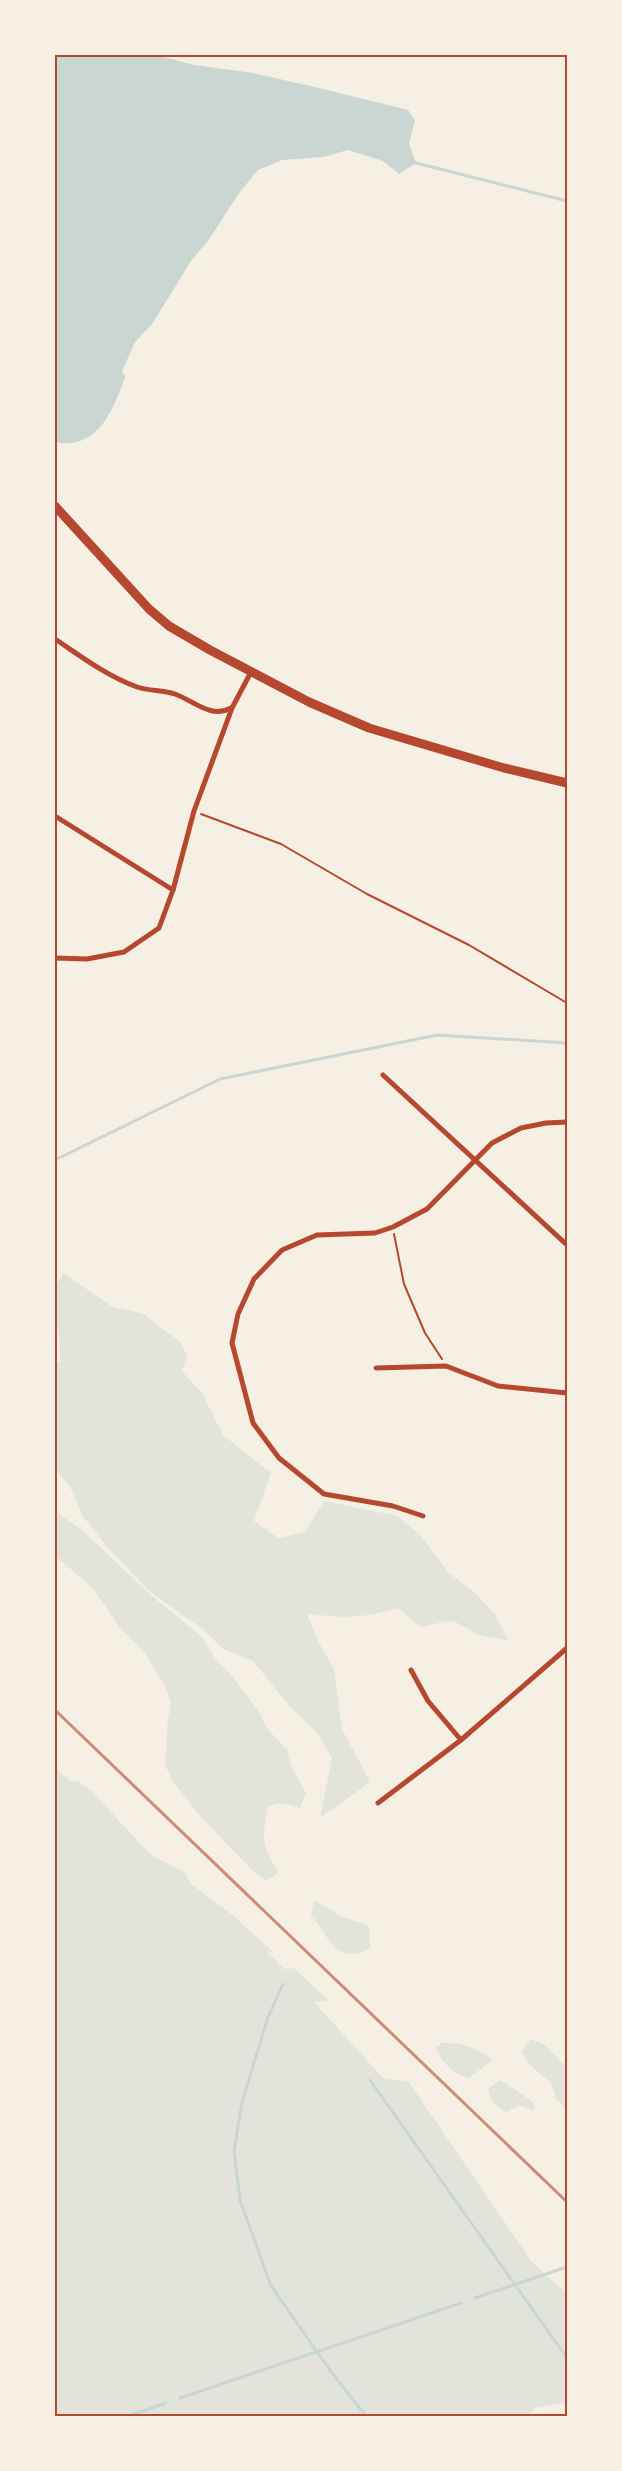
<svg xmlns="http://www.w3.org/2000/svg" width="622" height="2471" viewBox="0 0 622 2471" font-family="'Noto Sans',sans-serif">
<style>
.green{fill:#e2e4dc}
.water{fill:#c9d6d2}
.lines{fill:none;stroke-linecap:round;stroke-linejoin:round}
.stream{stroke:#c9d6d2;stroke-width:3}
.path{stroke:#b5482f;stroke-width:2}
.minor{stroke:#b5482f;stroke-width:5}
.primary{stroke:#b5482f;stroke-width:9}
.rail{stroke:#cf8b77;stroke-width:3}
.neatline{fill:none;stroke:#b5482f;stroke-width:2}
</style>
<rect width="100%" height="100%" fill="#f6efe4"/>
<g class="green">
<path d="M63 1273 113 1307 144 1314 181 1343 187 1356 182 1371 202 1393 223 1435 271 1473 254 1521 278 1538 305 1532 324 1501 398 1516 421 1536 449 1573 473 1591 494 1613 509 1641 479 1635 452 1620 421 1627 398 1608C360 1619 346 1618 307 1614L318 1641 334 1669 342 1729 370 1782 320 1818 332 1758 316 1731 292 1709 253 1661 223 1649 201 1628 151 1592 107 1547 82 1515 70 1487 55 1469V1362H60L59 1331 55 1320V1287Z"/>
<path d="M55 1511 82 1530 152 1596 201 1636 217 1661 229 1672 259 1712 266 1727 287 1750 291 1766 306 1793 300 1808 283 1803 268 1806C262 1836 261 1847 279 1873L266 1881 254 1872 200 1816 172 1780 165 1765 168 1718 171 1703 166 1688 143 1650 120 1628 93 1588 55 1556Z"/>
<path d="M55 1768 70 1781 79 1782 91 1790 145 1849 157 1858 184 1872 192 1885 229 1912 274 1953 266 1951 284 1969 294 1968 328 2000 314 2002 384 2079 408 2081 532 2262 567 2294V2400L564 2403 535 2408 528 2416H55Z"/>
<path d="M314 1900 341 1916 369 1926 370 1949C334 1966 331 1937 311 1916Z"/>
<path d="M531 2039 545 2045 567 2068V2110L556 2099 552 2084 529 2064 521 2051Z"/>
<path d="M442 2043C460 2042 480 2048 493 2060L469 2078C455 2076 440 2061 436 2047Z"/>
<path d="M500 2080 532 2101 535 2108 533 2111 519 2105 507 2113C497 2106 490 2102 488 2089Z"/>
</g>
<path class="water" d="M55 55H157L194 65 253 73 319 88 408 110 415 120 409 144 416 163 399 174 383 161 348 150 323 157 282 160 258 170 239 193 210 238 191 261 152 324 135 342 122 371 125 377C115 404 103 440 70 443 64 443 60 444 55 441Z"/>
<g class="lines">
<g class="stream">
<path d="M412 162 567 201"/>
<path d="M55 1160 220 1079 437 1035 567 1043"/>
<path d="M283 1984 268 2017 242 2102 234 2151 240 2200 271 2286 332 2373 366 2416"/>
<path d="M370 2080 567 2358"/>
<path d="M475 2298 567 2267"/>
<path d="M180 2398 461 2303"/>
<path d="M129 2416 166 2403"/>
</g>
<g class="path">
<path d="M201 814 281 844 367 894 469 945 567 1003"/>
<path d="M394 1234 404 1284 425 1333 442 1359"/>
</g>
<g class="minor">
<path d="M55 639C82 657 107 676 137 687 149 691 163 690 175 694 194 701 211 719 231 708"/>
<path d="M55 816 173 890"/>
<path d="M55 958 87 959 124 952 159 928 173 890 194 811 232 708 251 672"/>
<path d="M383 1075 567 1245"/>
<path d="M376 1368 446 1366 498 1386 567 1393"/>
<path d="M423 1516 393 1506 324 1494 279 1458 253 1423 232 1343 238 1314 254 1279 282 1250 317 1235 375 1233 393 1227 427 1209 492 1143 521 1128 546 1123 567 1122"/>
<path d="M411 1670 428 1701 461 1740"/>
<path d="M378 1803 461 1740 567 1648"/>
</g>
<path class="primary" d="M55 506 149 609 169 626 210 650 309 702 369 728 504 768 567 783"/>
<path class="rail" d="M55 1710 567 2202"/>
</g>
<rect width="622" height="2471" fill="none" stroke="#f6efe4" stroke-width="112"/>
<rect x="56" y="56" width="510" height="2359" class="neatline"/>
</svg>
